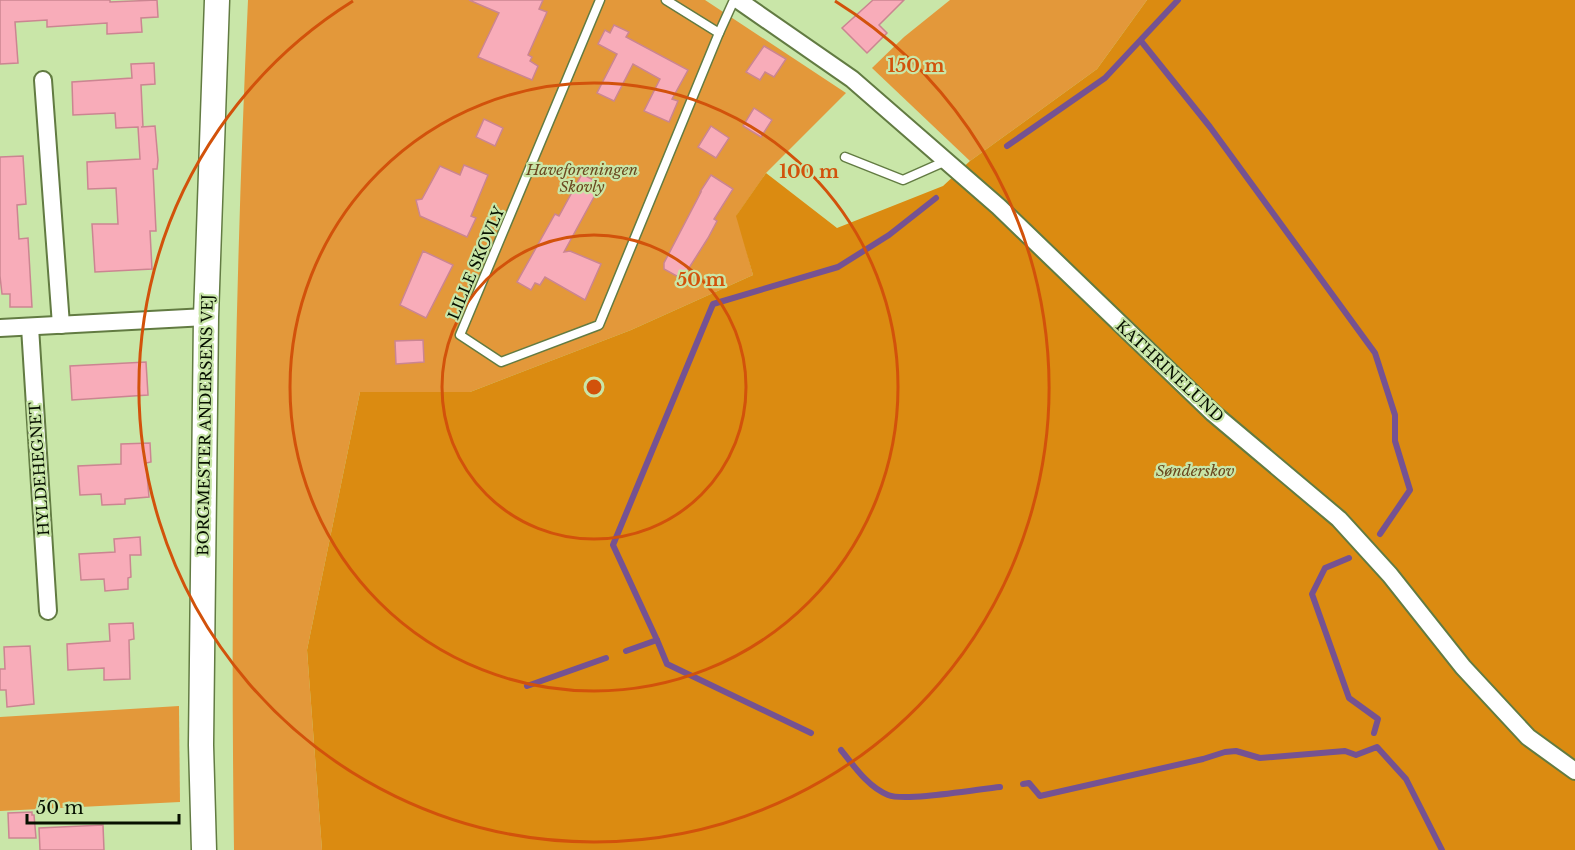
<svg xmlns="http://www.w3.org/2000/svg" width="1575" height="850" viewBox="0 0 1575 850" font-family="'Libre Baskerville',serif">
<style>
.green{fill:#e3983a}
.forest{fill:#db8b11}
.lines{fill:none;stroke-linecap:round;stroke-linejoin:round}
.stream{stroke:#755292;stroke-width:6}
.building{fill:#f8acb9;stroke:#cb8591;stroke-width:1.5}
.lane-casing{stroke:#627b42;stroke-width:11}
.street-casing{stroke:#627b42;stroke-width:20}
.secondary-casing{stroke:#627b42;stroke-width:27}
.lane{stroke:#fff;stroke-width:8}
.street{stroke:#fff;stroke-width:16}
.secondary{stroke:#fff;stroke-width:24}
.ring{fill:none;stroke:#d2520b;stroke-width:3}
.labels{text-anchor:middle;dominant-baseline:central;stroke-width:4.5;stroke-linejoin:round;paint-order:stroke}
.park-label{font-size:15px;font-style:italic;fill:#6a4820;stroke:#c9e6a8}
.street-label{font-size:15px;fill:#071000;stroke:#c9e6a8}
.centre{fill:#d2520b;stroke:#c9e6a8;stroke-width:3}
.ring-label{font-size:18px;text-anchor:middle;font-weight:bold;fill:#d2520b;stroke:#c9e6a8;stroke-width:4.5;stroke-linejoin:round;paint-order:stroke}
</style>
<rect width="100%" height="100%" fill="#c9e6a8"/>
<g class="green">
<path d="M248 0H705L846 93 766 173 737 215 753 275 631 330 470 392H360L307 650 322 850H234C230 567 235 283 248 0Z"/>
<path d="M950 0H1147L1097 69 970 161 872 68 904 37Z"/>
<path d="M179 706 180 802 0 811V717Z"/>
</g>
<path class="forest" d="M1147 0H1575V850H322L307 650 360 392H470L631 330 753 275 736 216 766 173 837 228 943 186 970 161 1097 69Z"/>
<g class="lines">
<g class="stream">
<path d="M1141 41 1210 127 1375 353 1395 415V441L1410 490 1380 534"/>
<path d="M1007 146 1105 78 1178 0"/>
<path d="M1349 558 1325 568 1312 594 1349 698 1378 719 1374 733"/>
<path d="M657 640 667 664 811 733"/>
<path d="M626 651 657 640 613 545 713 304 838 267 889 235 936 198"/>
<path d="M527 686 606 658"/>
<path d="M841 750C854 766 868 787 888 795 905 802 979 789 1000 787"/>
<path d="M1023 784 1029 783 1040 796 1203 759 1225 752 1236 751 1260 758 1345 751 1356 755 1377 747 1406 779 1442 850"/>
</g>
</g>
<g class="building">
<path d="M0 0H110V2L157 0 158 17 141 18 142 32 107 34V23L47 27V20L15 22 18 63 0 64Z"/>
<path d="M469 0H543L539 9 547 12 528 55 532 57 530 61 538 66 532 80 478 57 499 13Z"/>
<path d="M873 0H904L879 25 887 33 867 53 842 28Z"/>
<path d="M614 25 629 32 626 37 688 70 672 99 678 101 669 122 644 111 660 79 633 64 614 101 597 93 617 54 598 44 605 30 610 33Z"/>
<path d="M764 46 786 59 774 77 765 72 760 80 746 72Z"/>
<path d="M154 63 155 84 141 85 143 127H141L155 126 158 160 157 169H153L156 231H150L152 269 95 272 92 224H118L116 188 88 189 87 162 140 159 138 127 116 128 115 113 73 115 72 82 132 78 131 64Z"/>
<path d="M754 108 772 120 761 137 743 126Z"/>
<path d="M484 119 503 128 495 146 476 137Z"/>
<path d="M711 126 729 138 716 158 698 147Z"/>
<path d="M23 156 26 204 17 205 19 239 28 238 32 307H10V294H2L0 276V157Z"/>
<path d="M464 165 488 175 471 216 476 218 467 237 420 216 416 200 422 199 440 166 460 175Z"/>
<path d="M582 174 601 184 564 252 570 251 601 264 585 300 545 277 540 285 535 283 531 290 517 282 555 214 559 216Z"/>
<path d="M711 175 733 189 714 219 717 221 708 238 682 279 664 269V263L701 192H700Z"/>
<path d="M423 251 453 265 426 318 400 305Z"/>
<path d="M423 340 424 362 396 364 395 341Z"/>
<path d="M146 362 148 395 72 400 70 366Z"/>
<path d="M150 443 151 462 146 463 149 497 125 499V504L102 505 101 494 80 495 78 466 121 464V444Z"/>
<path d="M140 537 141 555H130L131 577 128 578V589L105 591 104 579 81 580 79 554 115 552 114 539Z"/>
<path d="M133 623 134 639 129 640 130 679 104 680V668L68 670 67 644 110 641 109 624Z"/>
<path d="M30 646 34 704 7 707 6 690H0V669H5L4 647Z"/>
<path d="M32 812V815H34L36 838H9L8 813Z"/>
<path d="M103 825 104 850H40L39 828Z"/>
</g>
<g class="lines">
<g class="lane-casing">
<g id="lane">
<path d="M600 0 460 335 501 362 599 325 719 33 734 0"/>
<path d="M666 0 719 33"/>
<path d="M845 157 903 180 946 161"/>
</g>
</g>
<g class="street-casing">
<g id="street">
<path d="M738 0 852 79 999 207 1213 413 1339 519 1390 575 1463 667 1528 737 1575 771"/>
<path d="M43 80 61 325"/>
<path d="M30 327 48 611"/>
<path d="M0 328 206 317"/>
</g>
</g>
<g class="secondary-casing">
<path id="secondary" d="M204 850 201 745 206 317 217 0"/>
</g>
<use href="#lane" class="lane"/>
<use href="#street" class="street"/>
<use href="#secondary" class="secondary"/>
</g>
<g class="ring">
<circle cx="594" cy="387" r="152"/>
<circle cx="594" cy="387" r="304"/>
<path d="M835 1A455 455 0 1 1 353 1"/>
</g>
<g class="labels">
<g class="park-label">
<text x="582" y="169">Haveforeningen<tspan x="582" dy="17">Skovly</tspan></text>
<text x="1195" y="470">Sønderskov</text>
</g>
<g class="street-label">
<text transform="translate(476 263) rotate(-67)">LILLE SKOVLY</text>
<text transform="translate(1170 371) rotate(43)">KATHRINELUND</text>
<text transform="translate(205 425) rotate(-89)">BORGMESTER ANDERSENS VEJ</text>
<text transform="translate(39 469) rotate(-94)">HYLDEHEGNET</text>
</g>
</g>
<circle cx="594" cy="387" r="9" class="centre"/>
<g class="ring-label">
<text x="916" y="72">150 m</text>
<text x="809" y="178">100 m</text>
<text x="701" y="286">50 m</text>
</g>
<path d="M27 814v9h152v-9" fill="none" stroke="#071000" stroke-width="3"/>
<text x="36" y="814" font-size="18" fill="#071000" stroke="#c9e6a8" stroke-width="4.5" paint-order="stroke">50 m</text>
</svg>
